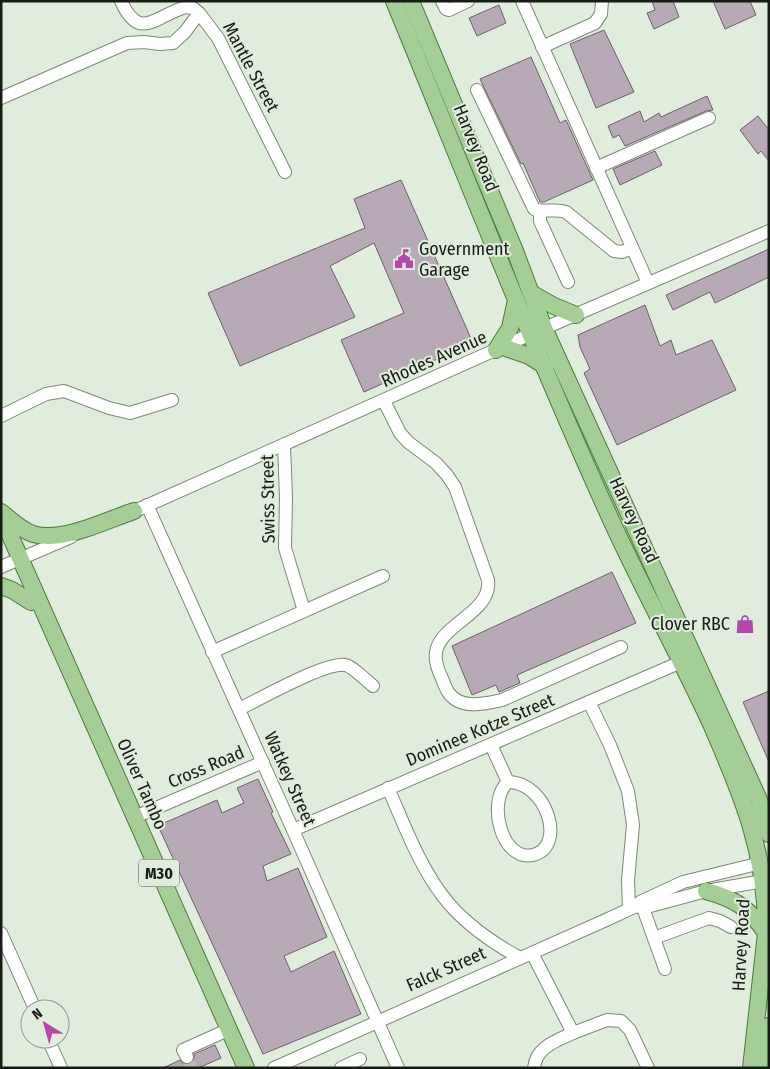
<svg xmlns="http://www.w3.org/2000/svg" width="770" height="1069" viewBox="0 0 770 1069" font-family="'Fira Sans Condensed',sans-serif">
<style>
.building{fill:#b8a9b6;stroke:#6d5f6b}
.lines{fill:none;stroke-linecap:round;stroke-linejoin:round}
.minor-tunnel{stroke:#b8c2b4;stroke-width:12;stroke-dasharray:12 6;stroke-linecap:butt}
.minor-casing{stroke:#7d887a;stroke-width:14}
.major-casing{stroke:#4c7a3a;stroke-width:18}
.minor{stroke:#fff;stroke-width:12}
.major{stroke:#a4ce95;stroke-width:16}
.labels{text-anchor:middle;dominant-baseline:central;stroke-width:4;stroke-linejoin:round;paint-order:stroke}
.shield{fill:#e0ecdc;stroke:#545a51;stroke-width:1}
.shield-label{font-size:16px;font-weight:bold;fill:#181c16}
.street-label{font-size:18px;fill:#181c16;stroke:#e0ecdc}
.poi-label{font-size:18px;fill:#181c16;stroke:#e0ecdc;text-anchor:start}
</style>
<rect width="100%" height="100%" fill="#e0ecdc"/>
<g class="building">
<path d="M652 1H673L679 17 654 29 647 13 655 10Z"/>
<path d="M713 1H750L756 15 725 29Z"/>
<path d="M499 5 506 23 477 36 469 18Z"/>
<path d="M604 30 634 92 596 108 570 44Z"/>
<path d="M531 57 560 123 566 120 593 180 544 202H540L523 163 521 164 480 79Z"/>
<path d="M707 96 713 110 706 111 625 146 619 135 613 138 608 126 640 111 644 122 659 113 661 117Z"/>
<path d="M758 116 769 130V161L761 151 758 154 740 130Z"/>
<path d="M655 151 662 165 620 185 613 169Z"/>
<path d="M401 180 473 343 364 392 341 340 404 313 374 243 330 266 355 317 240 366 208 293 365 228 354 199Z"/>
<path d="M769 249V277L715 303 710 292 673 310 666 295Z"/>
<path d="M645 305 660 346 671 340 676 355 712 340 736 390 617 445 584 373 590 369 580 347 578 335Z"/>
<path d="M612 572 636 623 517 675 520 683 499 692 496 685 472 695 452 646Z"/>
<path d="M769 691V762L743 702Z"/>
<path d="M258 779 273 812 271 813 291 854 263 866 267 881 298 868 327 937 284 956 291 972 334 951 361 1014 263 1054 160 830 164 823 217 800 222 813 244 803 237 788Z"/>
<path d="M215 1045 221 1058 198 1068H163L180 1060 183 1064H191L194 1061V1054Z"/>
</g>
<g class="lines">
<path class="minor-tunnel" d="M187 1057 191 1068"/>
<g class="minor-casing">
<g id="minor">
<path d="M121 1C140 43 156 15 186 7L193 8 199 13 218 38 285 172"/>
<path d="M442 1 446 9 449 10 468 1"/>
<path d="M522 1 648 283"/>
<path d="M542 47 595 23 601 14 602 1"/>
<path d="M477 90 534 209C545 213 556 208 566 212L614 251 622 252 632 248"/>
<path d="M1 98 127 43 144 42 160 44 173 43 185 32 199 13"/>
<path d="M596 168 709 118"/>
<path d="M540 211V221L568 282"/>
<path d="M384 401 400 433 408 442 436 463 447 475 455 487 488 580C492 611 446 622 437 648 434 657 437 667 440 674 443 680 445 687 448 692 460 710 484 704 502 700L621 647"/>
<path d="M1 416 46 394 64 391 109 408 130 413 172 400"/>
<path d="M284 445 286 498 285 548 304 611"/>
<path d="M147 505 293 830 398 1068"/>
<path d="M126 515 531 334 769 231"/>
<path d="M1 567 71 537"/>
<path d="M212 652 383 576"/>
<path d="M589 702 610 745 628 791 633 825 628 880 629 909"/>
<path d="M239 709C260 699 325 662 345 665 352 666 367 681 373 686"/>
<path d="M491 745 508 782"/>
<path d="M508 782C547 782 567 847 533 855 502 862 486 802 508 782Z"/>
<path d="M388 788C404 824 418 863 442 895 462 922 491 942 520 958"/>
<path d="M135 817 263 762"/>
<path d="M293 830 688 659"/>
<path d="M639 907 643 908 706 891 763 881"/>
<path d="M643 908 665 969"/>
<path d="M1 933 35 1009"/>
<path d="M654 938 709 918 720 921 731 927"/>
<path d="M532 953 573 1033C556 1041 536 1047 534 1068"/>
<path d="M573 1033 607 1020 621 1021 630 1030 648 1068"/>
<path d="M48 1039 61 1068"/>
<path d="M187 1057 183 1050 221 1033"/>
<path d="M274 1068 606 920 634 907 640 902 683 882 761 863"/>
<path d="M341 1068 360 1059"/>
</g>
</g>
<g class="major-casing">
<g id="major">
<path d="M394 1C464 171 531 343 607 511 639 583 678 652 711 724 742 795 767 854 766 933L751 1068"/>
<path d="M411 1 515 251 544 328 751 782 759 800 769 834"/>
<path d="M531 293 554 306 576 315"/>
<path d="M503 347 529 356 545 366"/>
<path d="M496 350 510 328 516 300"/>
<path d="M1 512C11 520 21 530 33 534 62 543 107 520 134 511"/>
<path d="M1 515 246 1068"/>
<path d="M1 586 12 590 31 602"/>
<path d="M706 891C735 899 748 907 766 933"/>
<path d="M765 1068 769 1026"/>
</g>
</g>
<use href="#minor" class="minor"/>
<use href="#major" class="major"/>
</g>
<defs>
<g id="civic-bare" transform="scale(1.5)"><path d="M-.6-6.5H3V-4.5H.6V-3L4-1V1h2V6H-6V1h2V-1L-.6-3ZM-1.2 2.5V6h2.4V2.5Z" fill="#b248a9" stroke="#e0ecdc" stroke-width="2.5" paint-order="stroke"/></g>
<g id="shop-bare" transform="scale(1.5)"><path d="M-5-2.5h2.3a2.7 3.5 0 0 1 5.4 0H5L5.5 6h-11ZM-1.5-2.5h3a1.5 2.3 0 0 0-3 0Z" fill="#b248a9" stroke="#e0ecdc" stroke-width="2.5" paint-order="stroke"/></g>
</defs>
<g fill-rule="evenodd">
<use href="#civic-bare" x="404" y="259"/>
<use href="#shop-bare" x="745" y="624"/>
</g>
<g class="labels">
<rect class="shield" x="139" y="859.5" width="40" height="27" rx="4"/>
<g class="shield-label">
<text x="159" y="873">M30</text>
</g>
<g class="street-label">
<text transform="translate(251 67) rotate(62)">Mantle Street</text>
<text transform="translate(476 148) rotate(68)">Harvey Road</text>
<text transform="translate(434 359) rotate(-24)">Rhodes Avenue</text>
<text transform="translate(268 499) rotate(-91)">Swiss Street</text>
<text transform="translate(634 520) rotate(65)">Harvey Road</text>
<text transform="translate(480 730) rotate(-23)">Dominee Kotze Street</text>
<text transform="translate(206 767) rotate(-23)">Cross Road</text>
<text transform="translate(290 779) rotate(66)">Watkey Street</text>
<text transform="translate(142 784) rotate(66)">Oliver Tambo</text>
<text transform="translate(741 945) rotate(-87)">Harvey Road</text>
<text transform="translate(446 969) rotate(-24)">Falck Street</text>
</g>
<g class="poi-label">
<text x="419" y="249">Government<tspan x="419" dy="21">Garage</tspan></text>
<text x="730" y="624" text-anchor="end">Clover RBC</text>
</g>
</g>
<rect width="770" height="1069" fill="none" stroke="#181c16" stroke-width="5"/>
<g transform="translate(45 1024) rotate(323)"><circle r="24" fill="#e0ecdc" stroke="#90998d"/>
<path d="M0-4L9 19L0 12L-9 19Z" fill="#b248a9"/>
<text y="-8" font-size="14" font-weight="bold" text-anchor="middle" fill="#181c16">N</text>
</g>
</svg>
